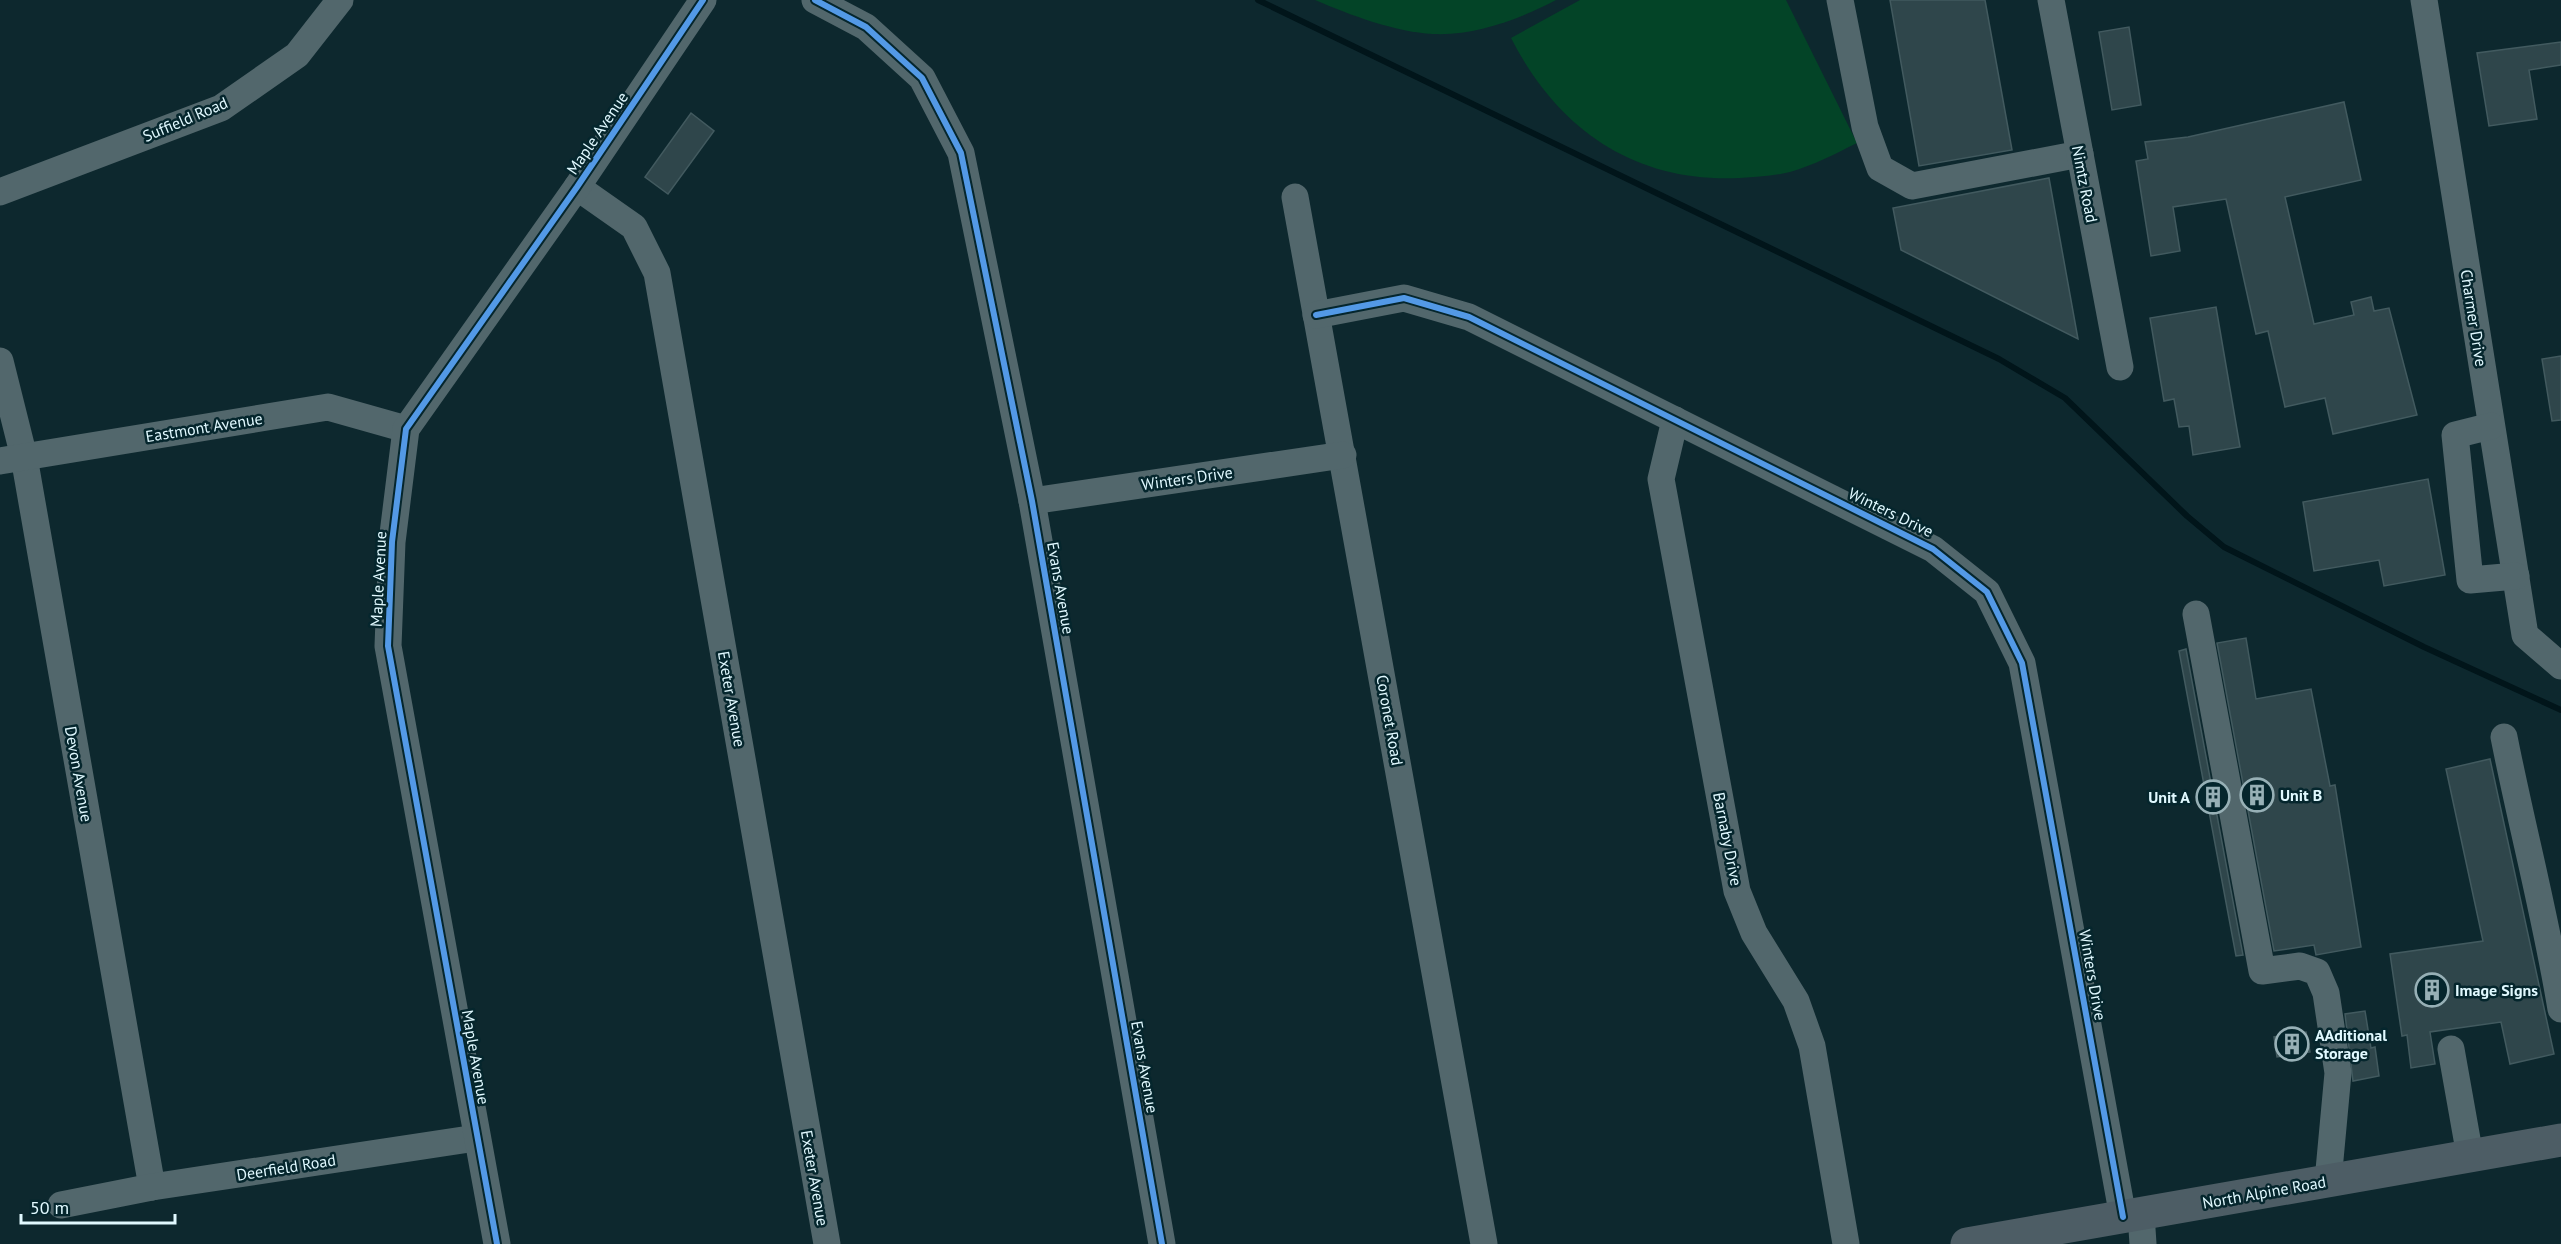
<svg xmlns="http://www.w3.org/2000/svg" width="2561" height="1244" viewBox="0 0 2561 1244" font-family="'PT Sans',sans-serif">
<style>
.green{fill:#034427}
.lines{fill:none;stroke-linecap:round;stroke-linejoin:round}
.stream{stroke:#01151a;stroke-width:6}
.building{fill:#2f464b;stroke:#425a5f;stroke-width:1.5}
.minor{stroke:#52676c;stroke-width:27}
.major{stroke:#4d5d65;stroke-width:33}
.cycleway-casing{stroke:#05262d;stroke-width:10}
.cycleway{stroke:#5399e6;stroke-width:6}
.labels{text-anchor:middle;dominant-baseline:central;stroke-width:5;stroke-linejoin:round;paint-order:stroke}
.street-label{font-size:16px;fill:#e1f9ff;stroke:#05262d}
.poi-label{font-size:16px;font-weight:bold;fill:#e1f9ff;stroke:#05262d;text-anchor:start}
</style>
<rect width="100%" height="100%" fill="#0d282e"/>
<g class="green">
<path d="M1315 0H1556C1520 19 1475 36 1433 34 1395 32 1350 15 1315 0Z"/>
<path d="M1580 0H1786L1857 143C1835 154 1814 165 1790 172 1774 176 1756 177 1740 178 1635 183 1558 130 1511 38Z"/>
</g>
<g class="lines">
<path class="stream" d="M1258 0 1999 359 2065 398 2187 516 2224 547 2424 647 2561 710"/>
</g>
<g class="building">
<path d="M1890 0H1985L2012 150 1919 166Z"/>
<path d="M2129 27 2141 105 2112 110 2099 32Z"/>
<path d="M2561 42V65L2529 70 2537 119 2489 126 2477 53Z"/>
<path d="M2344 102 2361 180 2285 197 2314 324 2354 315 2351 302 2371 297 2374 311 2389 308 2417 415 2333 434 2325 398 2285 407 2268 331 2256 334 2226 199 2173 207 2180 251 2151 256 2136 161 2148 159 2145 142 2188 137Z"/>
<path d="M691 113 714 131 668 194 645 177Z"/>
<path d="M2049 178 2078 339 1901 250 1893 208Z"/>
<path d="M2216 307 2240 447 2193 455 2189 426 2179 427 2174 399 2164 401 2150 318Z"/>
<path d="M2561 356V420L2552 421 2542 359Z"/>
<path d="M2428 479 2445 575 2384 586 2379 560 2314 571 2303 502Z"/>
<path d="M2246 638 2256 699 2311 689 2330 786 2335 785 2361 947 2316 955 2314 945 2274 951 2217 643Z"/>
<path d="M2186 649 2243 955 2236 956 2179 651Z"/>
<path d="M2490 759 2554 1054 2510 1064 2501 1022 2430 1032 2435 1064 2411 1068 2407 1035 2402 1036 2390 954 2483 941 2446 769Z"/>
<path d="M2365 1011 2371 1048 2375 1047 2379 1076 2353 1081 2345 1014Z"/>
<path d="M2306 1032 2310 1052 2277 1057 2274 1037Z"/>
</g>
<g class="lines">
<g class="minor">
<path d="M815 0 866 27 922 78 961 153 1032 501 1162 1244"/>
<path d="M1840 0 1865 127 1880 168 1912 186 2080 154"/>
<path d="M2051 0 2120 367"/>
<path d="M2424 0 2525 635 2561 666"/>
<path d="M577 187 634 227 657 273 827 1244"/>
<path d="M0 192 221 108 297 55 340 0"/>
<path d="M1295 197 1484 1244"/>
<path d="M1316 315 1404 298 1469 317 1933 549 1987 592 2022 663 2123 1217"/>
<path d="M0 361 24 457 152 1187"/>
<path d="M1675 420 1661 479 1737 891 1754 933 1796 1001 1812 1046 1846 1244"/>
<path d="M2491 426 2455 435 2470 580 2516 576"/>
<path d="M0 461 328 407 406 429"/>
<path d="M1032 501 1343 455"/>
<path d="M2196 614 2262 971 2300 966 2317 972 2326 993 2338 1073 2328 1181"/>
<path d="M2504 737C2522 828 2546 917 2561 1009"/>
<path d="M2451 1049 2470 1156"/>
<path d="M61 1205 152 1187 476 1138"/>
<path d="M2141 1214 2143 1244"/>
<path d="M497 1244 388 646 392 542 406 429 577 187 703 0"/>
</g>
<path class="major" d="M1967 1244 2561 1140"/>
<g class="cycleway-casing">
<g id="cycleway">
<path d="M815 0 866 27 922 78 961 153 1032 501 1162 1244"/>
<path d="M1316 315 1404 298 1469 317 1933 549 1987 592 2022 663 2123 1217"/>
<path d="M497 1244 388 646 392 542 406 429 577 187 703 0"/>
</g>
</g>
<use href="#cycleway" class="cycleway"/>
</g>
<defs>
<g id="building-ring" transform="scale(1.725)"><circle r="9.5" fill="#05262d" stroke="#97b0b6" stroke-width="1.5"/><path d="M-4-6H4V6H1V3H-1V6H-4ZM-2.5-4.3h1.7v1.8h-1.7ZM.8-4.3h1.7v1.8H.8ZM-2.5-1h1.7V.8h-1.7ZM.8-1h1.7V.8H.8Z" fill="#97b0b6"/></g>
</defs>
<g fill-rule="evenodd">
<use href="#building-ring" x="2257" y="795"/>
<use href="#building-ring" x="2213" y="797"/>
<use href="#building-ring" x="2432" y="990"/>
<use href="#building-ring" x="2292" y="1044"/>
</g>
<g class="labels">
<g class="street-label">
<text transform="translate(185 119) rotate(-23)">Suffield Road</text>
<text transform="translate(597 133) rotate(-56)">Maple Avenue</text>
<text transform="translate(2085 184) rotate(79)">Nimtz Road</text>
<text transform="translate(2474 318) rotate(81)">Charmer Drive</text>
<text transform="translate(204 427) rotate(-9)">Eastmont Avenue</text>
<text transform="translate(1187 478) rotate(-8)">Winters Drive</text>
<text transform="translate(1891 512) rotate(26)">Winters Drive</text>
<text transform="translate(378 579) rotate(-87)">Maple Avenue</text>
<text transform="translate(1061 588) rotate(80)">Evans Avenue</text>
<text transform="translate(732 699) rotate(80)">Exeter Avenue</text>
<text transform="translate(1390 720) rotate(80)">Coronet Road</text>
<text transform="translate(79 774) rotate(80)">Devon Avenue</text>
<text transform="translate(1728 839) rotate(79)">Barnaby Drive</text>
<text transform="translate(2093 975) rotate(80)">Winters Drive</text>
<text transform="translate(476 1057) rotate(80)">Maple Avenue</text>
<text transform="translate(1145 1067) rotate(80)">Evans Avenue</text>
<text transform="translate(286 1167) rotate(-9)">Deerfield Road</text>
<text transform="translate(815 1178) rotate(80)">Exeter Avenue</text>
<text transform="translate(2264 1192) rotate(-10)">North Alpine Road</text>
</g>
<g class="poi-label">
<text x="2280" y="795">Unit B</text>
<text x="2190" y="797" text-anchor="end">Unit A</text>
<text x="2455" y="990">Image Signs</text>
<text x="2315" y="1035">AAditional<tspan x="2315" dy="18">Storage</tspan></text>
</g>
</g>
<path d="M21 1214v9h154v-9" fill="none" stroke="#e1f9ff" stroke-width="3"/>
<text x="30" y="1214" font-size="18" fill="#e1f9ff" stroke="#05262d" stroke-width="4.5" paint-order="stroke">50 m</text>
</svg>
